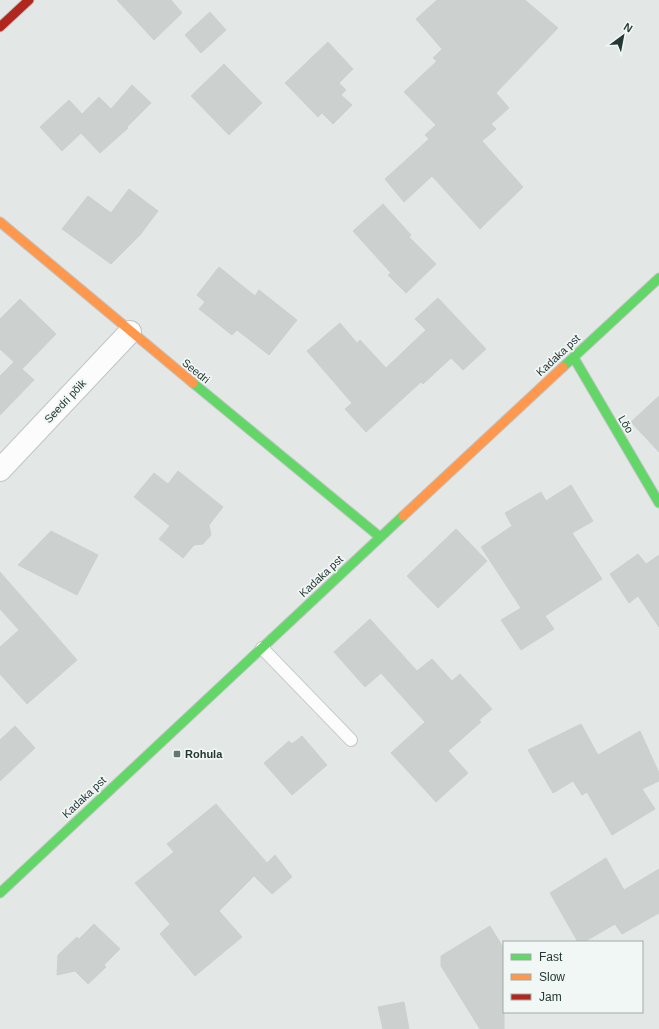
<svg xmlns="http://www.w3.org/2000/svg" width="659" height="1029" viewBox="0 0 659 1029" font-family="Arial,sans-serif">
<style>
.building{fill:#ccd1cf;stroke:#ccd1cf}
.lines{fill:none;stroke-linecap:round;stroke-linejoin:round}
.lane-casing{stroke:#c0c5c3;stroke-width:14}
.street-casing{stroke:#c0c5c3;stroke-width:24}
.fast-casing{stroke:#c0c5c3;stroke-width:11}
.slow-casing{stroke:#c0c5c3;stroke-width:11}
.jam-casing{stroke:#c0c5c3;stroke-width:11}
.lane{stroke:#fbfcfb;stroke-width:12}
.street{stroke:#fbfcfb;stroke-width:22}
.fast{stroke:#63d668;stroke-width:9}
.slow{stroke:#ff974d;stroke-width:9}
.jam{stroke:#b3261e;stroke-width:9}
.poi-dot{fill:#677672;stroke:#f1f7f5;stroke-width:1.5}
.labels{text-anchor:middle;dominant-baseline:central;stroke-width:3.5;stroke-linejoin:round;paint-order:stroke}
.street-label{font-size:11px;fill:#243934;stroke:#f1f7f5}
.poi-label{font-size:11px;font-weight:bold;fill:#243934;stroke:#f1f7f5;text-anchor:start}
</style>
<rect width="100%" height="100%" fill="#e3e8e6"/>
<g class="building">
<path d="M117 0H171L182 13 154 40Z"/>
<path d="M437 0H525L558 28 496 93 509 108 491 124 496 129 482 141 523 187 480 229 432 176 404 202 385 179 429 139 425 135 436 125 404 92 437 61 433 58 442 49 416 19Z"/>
<path d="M210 12 226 30 201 53 185 35Z"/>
<path d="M328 42 353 69 339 83 346 90 341 95 352 105 333 124 322 113 318 117 285 83Z"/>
<path d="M224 64 262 103 229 135 191 96Z"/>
<path d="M132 85 151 103 127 127 128 128 100 153 81 133 62 151 40 127 69 100 82 114 99 97 111 109Z"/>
<path d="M129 189 158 211 140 235 111 264 62 229 88 196 111 213Z"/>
<path d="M383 204 411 235 409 237 436 264 406 293 388 275 391 273 353 231Z"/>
<path d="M219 267 255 296 259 290 297 320 269 355 237 330 232 335 199 309 205 302 197 295Z"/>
<path d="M438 298 486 349 463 370 451 358 423 384 421 382 366 432 345 409 352 403 307 351 340 323 357 343 360 340 386 368 426 330 415 319Z"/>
<path d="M20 299 56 334 22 369 34 380 0 415V376L14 362 0 349V319Z"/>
<path d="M659 396V452L631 422Z"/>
<path d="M178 471 223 507 209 525 211 535 203 544 194 545 183 558 159 539 170 526 134 497 154 473 168 484Z"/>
<path d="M571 485 593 521 572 533 602 579 545 616 554 629 521 650 501 620 521 608 481 547 512 526 505 513 541 492 546 501Z"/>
<path d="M456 529 487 561 438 608 407 576Z"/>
<path d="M51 531 98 555 77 595 18 565Z"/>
<path d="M638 554 646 564 659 555V627L638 596 629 603 610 574Z"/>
<path d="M0 572 77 660 27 704 0 674V647L19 630 0 609Z"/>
<path d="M370 619 417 671 432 659 452 681 460 674 492 709 479 720 481 722 448 751 468 773 436 802 391 753 425 722 381 673 365 687 334 652Z"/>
<path d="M581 724 598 755 640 731 659 773V781L642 789 655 809 612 835 587 792 582 795 573 781 553 793 528 750Z"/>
<path d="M15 726 35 748 0 781V740Z"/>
<path d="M302 736 327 765 292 795 264 763 289 741 292 744Z"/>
<path d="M216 804 267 863 275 855 292 877 272 894 254 876 219 911 242 937 195 976 160 934 170 924 135 883 174 852 167 844Z"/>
<path d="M606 858 624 890 659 869V913L622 934 615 924 584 942H578L550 893Z"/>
<path d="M94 924 120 949 104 965 106 967 88 984 75 971 57 975 58 955 77 937 79 939Z"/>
<path d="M490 926 504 949V1029H480L441 966V956Z"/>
<path d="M404 1002 409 1029H383L378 1007Z"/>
</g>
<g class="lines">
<g class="lane-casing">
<path id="lane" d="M262 648 351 740"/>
</g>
<g class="street-casing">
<path id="street" d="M0 470 130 332"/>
</g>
<g class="fast-casing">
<g id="fast">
<path d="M574 358 659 503"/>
<path d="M563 367 659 278"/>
<path d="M193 383 380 537"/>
<path d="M0 893 403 516"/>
</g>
</g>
<g class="slow-casing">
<g id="slow">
<path d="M0 222 193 383"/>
<path d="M403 516 563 367"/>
</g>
</g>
<g class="jam-casing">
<path id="jam" d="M0 27 29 0"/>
</g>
<use href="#lane" class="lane"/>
<use href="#street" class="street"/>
<use href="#fast" class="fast"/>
<use href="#slow" class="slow"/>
<use href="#jam" class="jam"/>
</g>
<rect class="poi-dot" x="173" y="750" width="8" height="8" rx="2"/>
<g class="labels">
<g class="street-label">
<text transform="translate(558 355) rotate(-43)">Kadaka pst</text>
<text transform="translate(196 371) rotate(39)">Seedri</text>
<text transform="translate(65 401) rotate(-47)">Seedri põik</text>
<text transform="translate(626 424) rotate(59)">Lõo</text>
<text transform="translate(321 576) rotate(-43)">Kadaka pst</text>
<text transform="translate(84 797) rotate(-43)">Kadaka pst</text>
</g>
<g class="poi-label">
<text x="185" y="754">Rohula</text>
</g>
</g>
<rect x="503" y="941" width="140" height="72" fill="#f1f7f5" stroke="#9faba8"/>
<rect x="511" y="954" width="20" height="6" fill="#63d668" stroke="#9faba8"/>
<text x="539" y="961" font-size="12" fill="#243934">Fast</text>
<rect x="511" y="974" width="20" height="6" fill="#ff974d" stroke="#9faba8"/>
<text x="539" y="981" font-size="12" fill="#243934">Slow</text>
<rect x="511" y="994" width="20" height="6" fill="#b3261e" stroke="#9faba8"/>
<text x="539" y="1001" font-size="12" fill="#243934">Jam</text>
<g transform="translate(623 36) rotate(32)" stroke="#f1f7f5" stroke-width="3" paint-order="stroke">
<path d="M0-3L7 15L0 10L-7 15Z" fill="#243934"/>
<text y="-6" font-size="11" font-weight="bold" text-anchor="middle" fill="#243934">N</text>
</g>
</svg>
